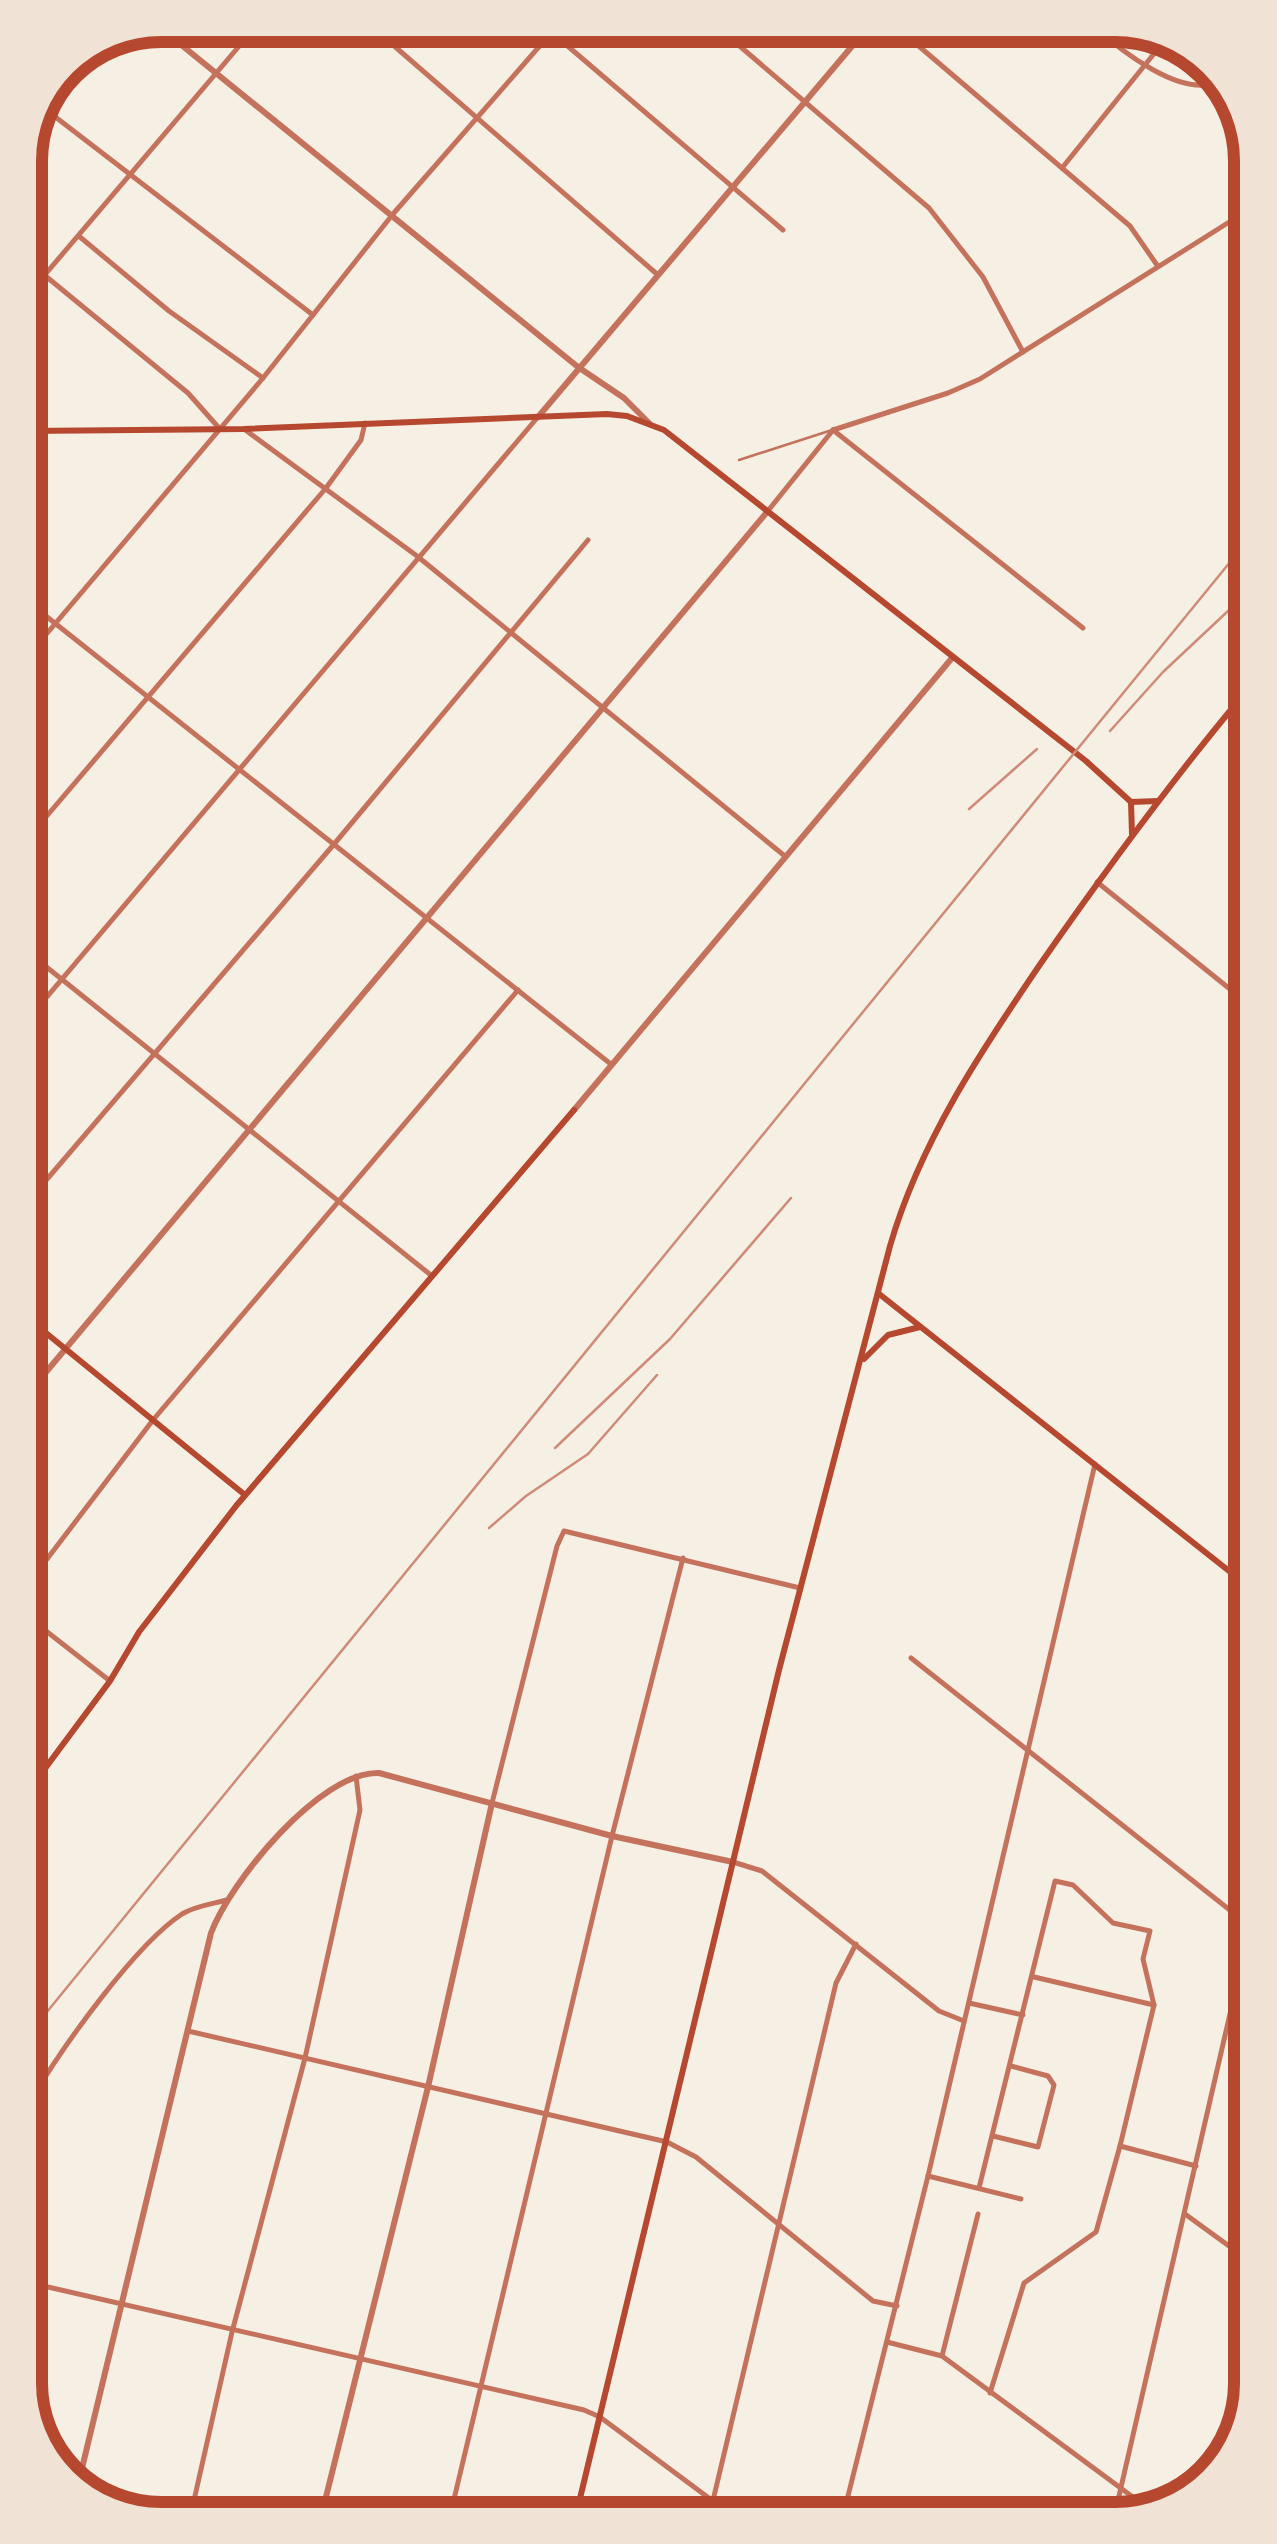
<svg xmlns="http://www.w3.org/2000/svg" width="1277" height="2544" viewBox="0 0 1277 2544" font-family="Barlow,sans-serif">
<style>
.lines{fill:none;stroke-linecap:round;stroke-linejoin:round}
.service{stroke:#c5725c;stroke-width:2.5}
.minor{stroke:#c5725c;stroke-width:5}
.tertiary{stroke:#c5725c;stroke-width:6}
.secondary{stroke:#b5482f;stroke-width:6}
.rail{stroke:#cf8b77;stroke-width:2.5}
.rim{fill:none;stroke:#b5482f;stroke-width:12}
</style>
<rect width="100%" height="100%" fill="#f6efe4"/>
<g class="lines">
<path class="service" d="M739 460 832 430"/>
<g class="minor">
<path d="M370 25 658 275"/>
<path d="M543 25 783 230"/>
<path d="M715 25 929 208 983 277 1023 352"/>
<path d="M894 25 1130 226 1157 265"/>
<path d="M1094 25C1119 50 1183 100 1220 81"/>
<path d="M45 109 313 315"/>
<path d="M1062 168 1165 40"/>
<path d="M80 237 169 311 263 378"/>
<path d="M26 260 188 393 219 428"/>
<path d="M26 297 257 25"/>
<path d="M244 429 417 556 786 857"/>
<path d="M833 430 948 393 980 379 1242 214"/>
<path d="M833 430 1083 628"/>
<path d="M27 448 29 431"/>
<path d="M767 512 833 430"/>
<path d="M27 601 612 1065"/>
<path d="M27 657 263 378 393 214 558 25"/>
<path d="M28 838 326 488 361 440 365 423"/>
<path d="M1097 882 1246 1002"/>
<path d="M29 953 432 1276"/>
<path d="M29 1018 537 418"/>
<path d="M30 1199 335 843 588 540"/>
<path d="M31 1580 153 1420 518 990"/>
<path d="M32 1620 110 1681"/>
<path d="M911 1658 1250 1926"/>
<path d="M492 1803 557 1546 564 1531 800 1588"/>
<path d="M733 1862 762 1871 939 2011 964 2021"/>
<path d="M1034 1977 1154 2005 1120 2146 1196 2166"/>
<path d="M969 2003 1023 2015"/>
<path d="M188 2031 667 2142 696 2157 873 2301 897 2306"/>
<path d="M34 2095C64 2045 135 1945 182 1914 195 1906 212 1904 227 1900"/>
<path d="M993 2136 1038 2147 1054 2085 1048 2076 1011 2066"/>
<path d="M928 2176 1021 2199"/>
<path d="M979 2188 1055 1881 1073 1885 1113 1923 1150 1931 1143 1959 1154 2005"/>
<path d="M1185 2214 1251 2262"/>
<path d="M35 2284 584 2410 600 2417 729 2513"/>
<path d="M887 2342 942 2356 1149 2509"/>
<path d="M942 2356 978 2214"/>
<path d="M990 2393 1024 2283 1096 2232 1120 2146"/>
<path d="M1116 2509 1250 1927"/>
<path d="M844 2512 928 2176 1095 1464"/>
<path d="M710 2513 836 1983 856 1944"/>
<path d="M450 2516 612 1836 683 1558"/>
<path d="M190 2518 232 2332 305 2058 360 1810 356 1776"/>
</g>
<g class="tertiary">
<path d="M158 26 578 367 624 398 649 423"/>
<path d="M538 417 870 25"/>
<path d="M574 1110 952 658"/>
<path d="M31 1390 767 512"/>
<path d="M77 2489 211 1933C230 1882 320 1771 379 1773L612 1836 733 1862"/>
<path d="M321 2517 428 2087 492 1803"/>
</g>
<g class="secondary">
<path d="M26 431 244 429 607 414 627 416 664 430 1086 761 1131 802 1132 834"/>
<path d="M1131 802 1158 801"/>
<path d="M878 1293 1248 1586"/>
<path d="M30 1320 245 1495"/>
<path d="M864 1359 888 1335 920 1327"/>
<path d="M32 1786 110 1681 139 1632 236 1506 574 1110"/>
<path d="M576 2515 779 1670 890 1246C920 1142 981 1051 1041 963 1105 871 1172 780 1244 694"/>
</g>
<g class="rail">
<path d="M1110 731 1163 672 1244 596"/>
<path d="M969 809 1037 749"/>
<path d="M555 1448 670 1339 791 1198"/>
<path d="M489 1528 526 1496 588 1454 657 1375"/>
<path d="M33 2029 1244 545"/>
</g>
</g>
<path d="M0 0H1277V2544H0ZM161 42H1115A119 119 0 0 1 1234 161V2383A119 119 0 0 1 1115 2502H161A119 119 0 0 1 42 2383V161A119 119 0 0 1 161 42Z" fill="#f1e2d6" fill-rule="evenodd"/>
<path class="rim" d="M161 42H1115A119 119 0 0 1 1234 161V2383A119 119 0 0 1 1115 2502H161A119 119 0 0 1 42 2383V161A119 119 0 0 1 161 42Z"/>
</svg>
